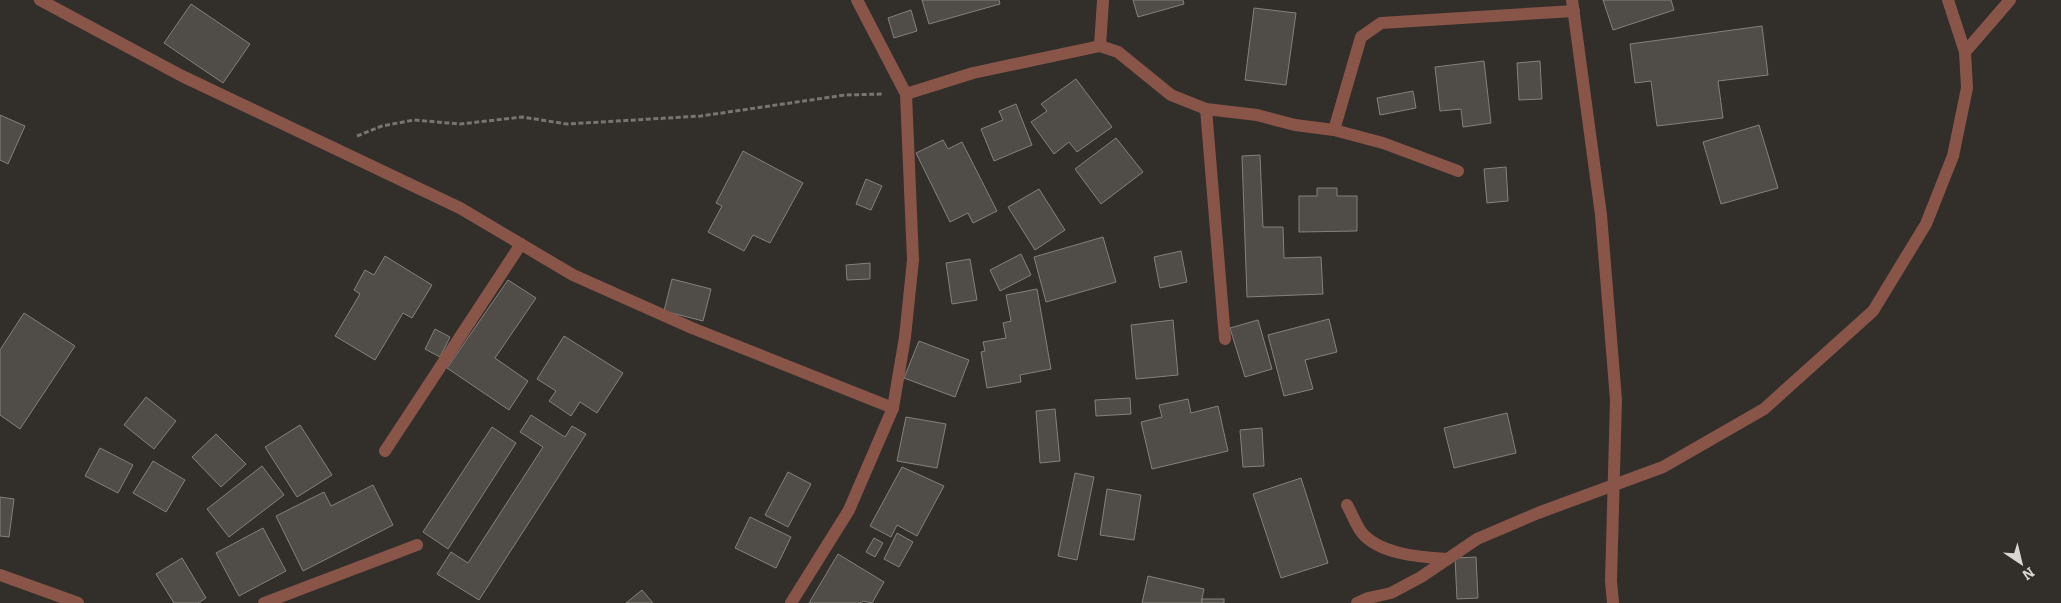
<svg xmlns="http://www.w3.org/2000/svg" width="2061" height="603" viewBox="0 0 2061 603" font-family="Bitter,serif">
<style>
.building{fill:#504c47;stroke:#85807b}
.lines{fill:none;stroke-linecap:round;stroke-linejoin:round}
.path{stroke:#787571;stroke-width:3;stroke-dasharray:5 2.5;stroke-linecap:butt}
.minor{stroke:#885548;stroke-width:12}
</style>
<rect width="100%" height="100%" fill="#322e2a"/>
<g class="building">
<path d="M922 0H999L1000 4 929 24Z"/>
<path d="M1133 0H1183L1184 4 1138 17Z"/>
<path d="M1603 0H1671L1674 10 1613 30Z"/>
<path d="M191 4 250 44 223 83 164 43Z"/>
<path d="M1254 8 1296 13 1286 85 1245 80Z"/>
<path d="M911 10 917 31 894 38 888 18Z"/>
<path d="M1762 26 1768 75 1718 81 1723 118 1657 126 1651 81 1635 83 1630 44Z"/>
<path d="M1484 61 1491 123 1463 127 1461 109 1440 111 1435 67Z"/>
<path d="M1540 61 1542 99 1519 100 1517 63Z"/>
<path d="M1076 79 1112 127 1077 152 1069 142 1054 154 1031 122 1047 111 1041 104Z"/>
<path d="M1413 91 1416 108 1380 115 1377 98Z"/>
<path d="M1016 104 1032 145 994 161 981 129 1003 120 999 111Z"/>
<path d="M0 115 25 126 8 164 0 160Z"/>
<path d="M1759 125 1778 188 1721 204 1703 142Z"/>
<path d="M1116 138 1143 172 1101 204 1075 169Z"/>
<path d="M943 140 948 149 962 142 997 211 973 223 968 213 950 222 916 153Z"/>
<path d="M743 151 803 183 770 243 753 235 744 251 708 232 722 206 716 203Z"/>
<path d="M1260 155 1263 227H1283L1284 258 1321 257 1323 294 1247 297 1242 156Z"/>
<path d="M1506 167 1508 201 1487 203 1484 169Z"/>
<path d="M866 179 882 186 871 210 856 204Z"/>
<path d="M1317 188H1337V196H1357V231L1299 232V196H1317Z"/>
<path d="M1039 189 1065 230 1035 250 1008 207Z"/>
<path d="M1103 237 1116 282 1046 302 1034 257Z"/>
<path d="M1181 251 1187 282 1160 288 1154 257Z"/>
<path d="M1021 254 1031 275 1000 291 990 270Z"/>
<path d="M385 256 432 285 412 318 403 313 375 360 335 336 360 294 354 290 365 270 374 275Z"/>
<path d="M970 259 977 300 952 304 946 263Z"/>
<path d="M870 263V279L847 280 846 265Z"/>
<path d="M672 279 711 289 703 321 664 311Z"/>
<path d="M508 280 536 298 495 358 528 381 509 410 447 368Z"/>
<path d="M1037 289 1051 369 1020 375 1021 382 987 388 981 352 985 351 983 342 1006 338 1003 323 1011 321 1006 295Z"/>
<path d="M24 313 75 346 20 429 0 415V350Z"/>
<path d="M1329 319 1337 352 1305 360 1313 389 1284 396 1268 335Z"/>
<path d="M1173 320 1178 375 1136 379 1131 325Z"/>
<path d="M1258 320 1272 369 1245 377 1230 328Z"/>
<path d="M435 329 450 337 440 357 425 349Z"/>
<path d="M564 336 623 373 597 413 580 402 571 416 549 401 556 391 537 379Z"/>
<path d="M919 341 969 360 955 397 904 378Z"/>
<path d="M146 397 176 421 154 449 124 425Z"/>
<path d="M1130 398 1131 414 1096 416 1095 400Z"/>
<path d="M1188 399 1191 413 1218 406 1228 451 1152 469 1141 422 1162 417 1159 405Z"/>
<path d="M1055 409 1060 461 1040 463 1036 411Z"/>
<path d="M1507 413 1516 453 1454 468 1444 428Z"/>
<path d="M531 415 565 437 572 426 586 434 479 600 437 574 451 552 468 563 543 447 520 432Z"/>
<path d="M906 417 946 424 937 468 897 461Z"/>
<path d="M300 425 332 475 297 497 265 447Z"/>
<path d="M492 427 516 443 448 549 423 532Z"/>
<path d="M1262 428 1264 466 1243 467 1240 430Z"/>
<path d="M216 434 246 464 221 487 192 457Z"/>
<path d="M100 448 133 465 118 493 85 476Z"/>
<path d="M153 461 185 480 166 512 133 493Z"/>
<path d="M262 466 284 495 229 537 207 509Z"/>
<path d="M902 467 944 486 917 536 897 525 891 537 870 526Z"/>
<path d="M788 472 811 484 788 527 765 515Z"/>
<path d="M1075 473 1094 477 1077 560 1058 556Z"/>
<path d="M1301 478 1328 563 1281 578 1253 494Z"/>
<path d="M373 485 393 525 303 571 276 516 324 492 331 506Z"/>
<path d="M1107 489 1141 495 1134 540 1100 535Z"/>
<path d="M0 497 14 499 9 537 0 536Z"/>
<path d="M750 517 791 537 776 568 735 548Z"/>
<path d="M263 528 286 571 239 596 216 553Z"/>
<path d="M897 533 913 542 899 567 884 559Z"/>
<path d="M874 538 883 543 875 557 866 552Z"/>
<path d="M838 554 884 582 872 603 863 601 861 603H809Z"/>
<path d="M1476 557 1478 598 1457 599 1455 558Z"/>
<path d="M182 558 206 598 198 603H174L156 574Z"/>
<path d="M1148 576 1204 589 1201 603H1142Z"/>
<path d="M642 590 653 603H626Z"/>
<rect x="1202" y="599" width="22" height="4"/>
</g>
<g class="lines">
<path class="path" d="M357 136 382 126 414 120 460 124 522 117 567 124 701 116 845 95 883 94"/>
<g class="minor">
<path d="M40 0 182 76 460 208 573 275 692 328 893 408"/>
<path d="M1572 0 1601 215 1616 400 1611 581 1613 603"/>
<path d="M1100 46 1103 0"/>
<path d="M1965 52 2010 0"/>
<path d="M906 94 973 73 1100 46 1118 52 1171 95 1206 109 1257 115 1295 125 1334 130 1383 143 1458 171"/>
<path d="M1206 109 1225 339"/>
<path d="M1334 130 1361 37 1381 23 1574 11"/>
<path d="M385 451 521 244"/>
<path d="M1347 505C1352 514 1356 525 1362 533 1381 555 1422 557 1448 559"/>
<path d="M0 575 78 603"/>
<path d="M264 603 417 545"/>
<path d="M791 603 849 510 893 408 905 337 913 260 906 94 857 0"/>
<path d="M1357 603 1368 598 1391 593 1421 577 1477 539 1538 513 1663 467 1764 409 1873 311 1926 224 1953 156 1967 88 1965 52 1948 0"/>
</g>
</g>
<g transform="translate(2021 563) rotate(145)" stroke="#322e2a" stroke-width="4" paint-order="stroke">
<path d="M0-4L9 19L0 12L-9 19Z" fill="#d9d7d4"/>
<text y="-8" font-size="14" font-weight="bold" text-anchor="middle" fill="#d9d7d4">N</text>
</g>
</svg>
